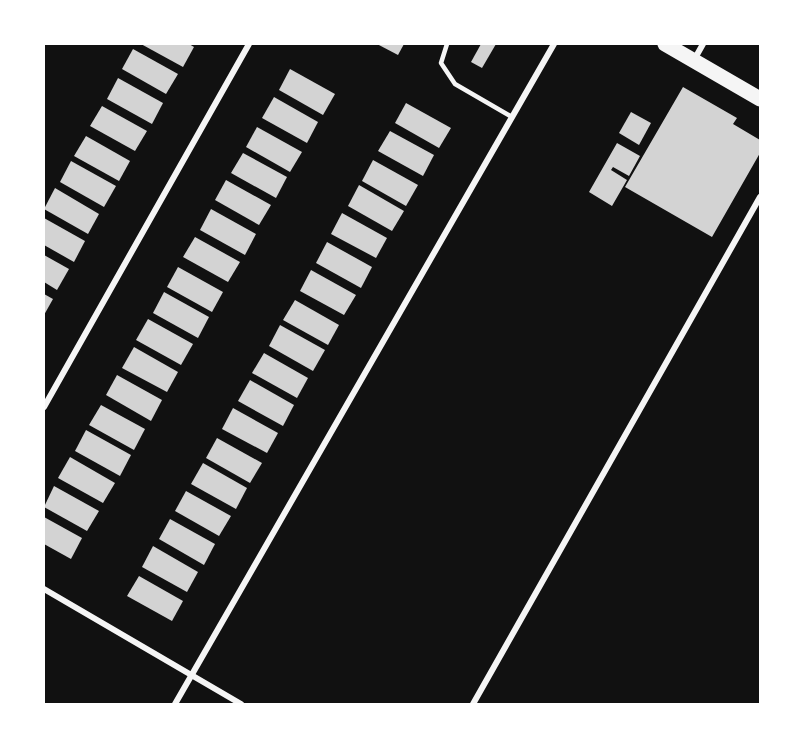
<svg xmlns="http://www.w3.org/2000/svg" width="804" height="748" viewBox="0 0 804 748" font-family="Jost,sans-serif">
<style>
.building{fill:#d3d3d3}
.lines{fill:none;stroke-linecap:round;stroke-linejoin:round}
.service{stroke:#f5f5f5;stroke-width:4.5}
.minor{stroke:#f5f5f5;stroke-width:6}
.primary{stroke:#f5f5f5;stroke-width:15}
</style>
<rect width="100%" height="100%" fill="#111"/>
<g class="building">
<path d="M141 44H189L194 47 183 67Z"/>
<path d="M377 44H404L398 55Z"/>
<path d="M481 44H496L482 68 471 62Z"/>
<path d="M133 49 178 74 166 94 122 69Z"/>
<path d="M290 69 335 94 323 115 279 90Z"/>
<path d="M118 78 163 103 152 124 107 99Z"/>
<path d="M683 87 737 118 733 124 760 140V153L712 237 625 187Z"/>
<path d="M274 97 318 122 307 143 262 118Z"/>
<path d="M406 103 451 128 439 148 395 123Z"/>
<path d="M102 106 147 131 135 151 90 126Z"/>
<path d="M631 112 651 123 639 145 619 133Z"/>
<path d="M257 127 302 152 290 172 246 147Z"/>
<path d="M390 131 434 155 423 176 378 151Z"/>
<path d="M86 136 130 161 119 181 74 156Z"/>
<path d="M617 143 640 156 629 176 613 167 611 170 627 180 612 206 589 192Z"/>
<path d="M243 153 287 177 276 198 231 173Z"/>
<path d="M373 160 418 185 406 206 362 181Z"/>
<path d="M71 161 116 186 104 207 60 182Z"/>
<path d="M226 180 271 205 259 225 215 200Z"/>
<path d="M359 185 404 211 392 231 348 206Z"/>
<path d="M55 188 99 214 88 234 44 209Z"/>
<path d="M211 209 256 234 245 255 200 230Z"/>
<path d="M342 213 387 238 376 258 331 234Z"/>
<path d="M44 218 85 241 74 262 44 245Z"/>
<path d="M195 237 240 262 228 282 183 257Z"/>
<path d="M327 242 372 267 361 288 316 263Z"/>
<path d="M44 255 69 269 57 290 44 282Z"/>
<path d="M178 267 223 292 212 312 167 287Z"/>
<path d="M311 270 356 295 344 315 300 291Z"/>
<path d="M164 292 209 317 198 338 153 313Z"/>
<path d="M44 294 53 299 44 315Z"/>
<path d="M295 300 339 325 328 345 283 320Z"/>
<path d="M148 319 193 344 181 365 136 340Z"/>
<path d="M280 325 325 350 313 371 269 346Z"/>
<path d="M134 347 178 372 167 392 122 368Z"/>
<path d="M264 353 308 378 297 398 252 373Z"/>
<path d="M117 375 162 400 151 421 106 395Z"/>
<path d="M250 380 294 405 283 426 238 401Z"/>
<path d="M101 405 145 429 134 450 89 425Z"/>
<path d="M233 408 278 433 267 453 222 429Z"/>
<path d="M86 430 131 455 120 476 75 451Z"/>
<path d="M217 438 262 463 250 483 206 458Z"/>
<path d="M70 457 115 483 103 503 58 478Z"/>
<path d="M203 463 247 488 236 509 191 484Z"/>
<path d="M54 486 99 511 87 531 44 507Z"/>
<path d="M186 491 231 516 219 536 175 511Z"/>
<path d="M44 517 82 538 71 559 44 544Z"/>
<path d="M170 519 215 544 204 565 159 539Z"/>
<path d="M153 546 198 572 187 592 142 567Z"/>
<path d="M139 576 183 601 172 621 127 596Z"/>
</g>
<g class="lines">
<path class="service" d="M447 44 441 63 455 84 512 117"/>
<g class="minor">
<path d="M694 60 703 44"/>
<path d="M44 407 249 44"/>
<path d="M44 589 241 704"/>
<path d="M175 704 554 44"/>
<path d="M473 704 760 197"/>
</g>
<path class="primary" d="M665 44 760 99"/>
</g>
<rect width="804" height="748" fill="none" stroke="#ffffff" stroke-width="90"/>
</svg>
